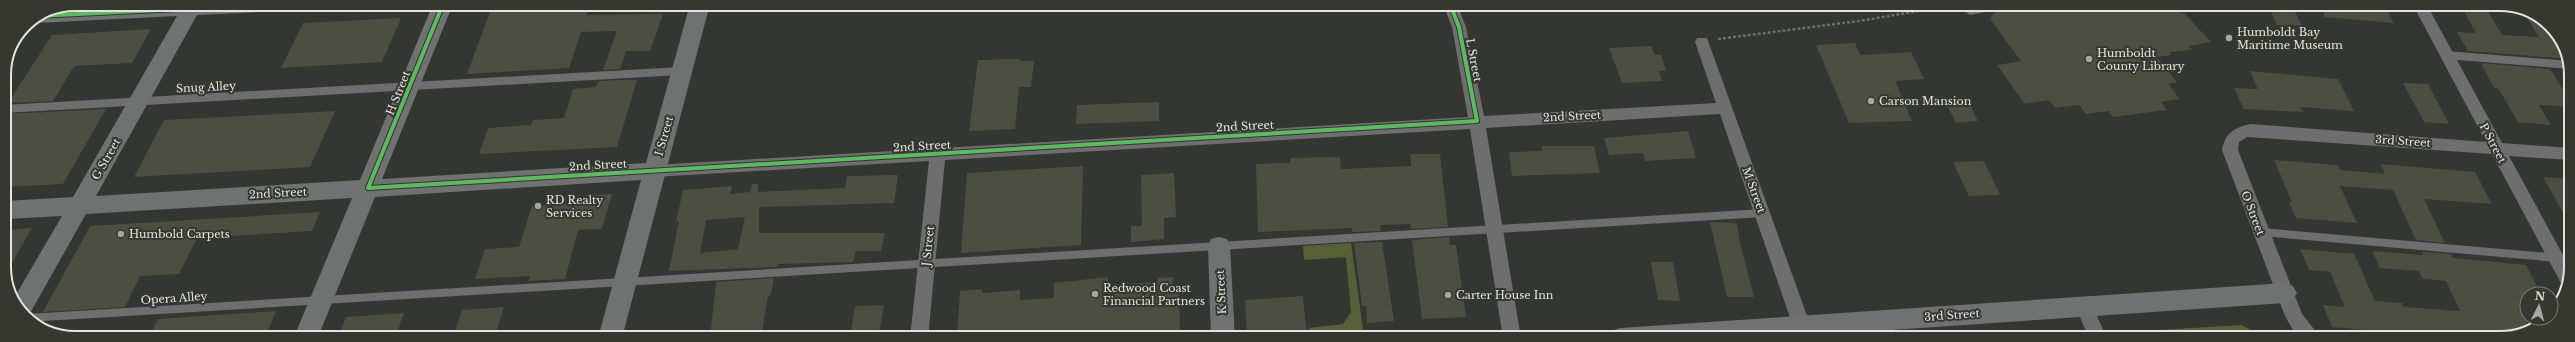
<svg xmlns="http://www.w3.org/2000/svg" width="2575" height="342" viewBox="0 0 2575 342" font-family="'Libre Baskerville',serif">
<style>
.green{fill:#556037}
.building{fill:#4b4e40;fill-rule:evenodd}
.lines{fill:none;stroke-linecap:round;stroke-linejoin:round}
.path{stroke:#6c6d6c;stroke-width:2.5;stroke-dasharray:3 2;stroke-linecap:butt}
.lane{stroke:#6e6e6e;stroke-width:8}
.street{fill:#6e6e6e;fill-rule:evenodd}
.secondary{fill:#707171;fill-rule:evenodd}
.cycleway-casing{stroke:#353730;stroke-width:6}
.cycleway{stroke:#5cba63;stroke-width:4}
.poi-dot{fill:#a6a7a3;stroke:#353730;stroke-width:1.5}
.labels{text-anchor:middle;dominant-baseline:central;stroke-width:4;stroke-linejoin:round;paint-order:stroke}
.poi-label{font-size:11px;fill:#e3e4e0;stroke:#353730;text-anchor:start}
.street-label{font-size:11px;fill:#e3e4e0;stroke:#353730}
.rim{fill:none;stroke:#e3e4e0;stroke-width:2}
</style>
<rect width="100%" height="100%" fill="#343631"/>
<g class="green">
<path d="M1351 243 1364 336 1310 338 1309 328 1343 324 1351 312 1346 257 1304 260 1303 246Z"/>
<path d="M2241 325 2267 338H2128L2125 332Z"/>
</g>
<g class="building">
<path d="M2044 4H2159L2185 14 2211 42 2189 46 2192 50 2169 52 2171 55 2157 57 2177 82 2169 84 2179 99 2161 102 2167 110 2113 117 2109 111 2086 114 2079 105 2055 108 2049 100 2025 104 1997 65 2021 61 1990 19 1994 12Z"/>
<path d="M2268 5H2292L2302 26 2277 25Z"/>
<path d="M2324 5H2384L2394 23 2324 17Z"/>
<path d="M2460 5H2484L2502 35 2539 37 2523 11 2547 22 2569 59 2468 51 2457 32 2476 33Z"/>
<path d="M589 7 586 15 663 14 650 51H626L620 69 603 70 617 31 581 32 569 68 467 74 490 12Z"/>
<path d="M401 18 382 62 281 68 303 23Z"/>
<path d="M151 29 132 63 74 66 53 101 8 103 52 35Z"/>
<path d="M1855 43 1860 55 1911 52 1924 79 1895 81 1912 121 1849 123 1816 45Z"/>
<path d="M1651 46 1655 55H1661L1666 71H1659L1662 81 1622 83 1609 48Z"/>
<path d="M1020 59V61H1034L1031 87H1019L1015 129 969 131 978 60Z"/>
<path d="M2481 63 2550 69 2570 101V107L2539 105 2551 125 2518 122 2498 88H2494Z"/>
<path d="M2250 71 2338 79 2354 111 2301 107 2303 112 2244 109 2234 88 2258 89Z"/>
<path d="M616 80H637L617 147 479 154 488 128 531 125 533 120 564 118 573 89 596 87 599 81Z"/>
<path d="M2403 83 2428 84 2449 124 2424 122Z"/>
<path d="M1967 99 1978 121 1956 123 1944 100Z"/>
<path d="M1159 102V121L1076 124 1077 105Z"/>
<path d="M106 109 63 184 5 187 4 114Z"/>
<path d="M335 111 310 167 134 177 164 120Z"/>
<path d="M1688 131 1696 158 1645 161 1643 153 1609 155 1604 138Z"/>
<path d="M1542 146H1594L1600 173 1512 176 1509 152 1542 151Z"/>
<path d="M1410 154H1440L1448 227 1411 229 1410 224 1380 225 1381 231 1352 232V228L1258 232 1256 164 1290 163V158L1340 157 1341 169 1411 166Z"/>
<path d="M2274 160 2337 165 2340 170 2385 174 2381 164 2475 172 2492 204 2424 199 2445 243 2416 240 2393 190 2340 186 2357 223 2296 218 2289 202H2292Z"/>
<path d="M1984 161 2000 195 1969 196 1953 162Z"/>
<path d="M1083 166 1081 245 961 253 967 173Z"/>
<path d="M1174 173 1176 217 1164 218V239L1131 242V226H1142L1141 175Z"/>
<path d="M898 175 894 203 759 207V233H885L881 251H856L853 262 778 264 777 267 669 271 679 221 676 222 683 190 732 186 730 194 750 192 752 184H758V192L845 188 847 176ZM745 217 738 249 700 253 706 220Z"/>
<path d="M2543 177 2570 179V225Z"/>
<path d="M612 194 602 229 578 230 565 279 528 281 530 276 475 279 485 249 519 247 532 206 591 202 593 195Z"/>
<path d="M320 212 312 231 197 238 179 274 140 276 125 307 43 312 90 226Z"/>
<path d="M1710 222 1737 223 1740 243 1754 297H1727Z"/>
<path d="M32 228 6 273V230Z"/>
<path d="M1449 237 1450 245H1456L1466 317 1422 319 1412 240Z"/>
<path d="M1382 242 1394 321 1367 323 1366 306H1362L1354 243Z"/>
<path d="M2300 249 2354 254 2375 301 2402 303 2404 307 2460 311 2446 281 2423 279 2419 271 2380 268 2372 251 2423 255 2422 252 2451 254 2453 258 2526 265 2541 294H2527V328L2500 338H2451L2332 327 2323 305 2345 307 2330 272 2309 270Z"/>
<path d="M1651 262H1673L1680 301 1658 300Z"/>
<path d="M1108 277V285L1158 282V278L1173 277V292H1179L1180 330 1075 338 1074 334 1027 338H957L960 291 982 289V293L1020 290V300L1054 298V283Z"/>
<path d="M774 278 771 295 768 296 761 338H710L716 282Z"/>
<path d="M1303 296 1307 338H1247L1245 300Z"/>
<path d="M884 305 878 338H850L855 306Z"/>
<path d="M504 307 494 338H453L462 310Z"/>
<path d="M276 311 265 337H149L158 319Z"/>
<path d="M404 313 395 338 338 337 346 317Z"/>
</g>
<g class="lines">
<path class="path" d="M1718 39 1859 21 1955 5"/>
<g class="lane">
<path d="M2446 55 2570 65"/>
<path d="M4 109 681 71"/>
<path d="M2261 232 2570 259"/>
<path d="M27 318 1763 213"/>
</g>
<g class="street">
<path d="M1443 4H1457L1466 27 1484 116 1716 103 1695 42 1697 38H1707L1815 338H1797L1720 114 1486 128 1521 338H1503L1470 129 945 160 928 338H910L929 161 654 177 648 175 646 171 648 167 654 165 1468 117 1452 27Z"/>
<path d="M2006 4 2004 8 1970 15 1963 10 1965 6Z"/>
<path d="M2413 5H2427L2502 143 2570 148V160L2509 156 2570 268V276L2565 286 2562 285 2492 154 2247 137 2239 142 2238 150 2302 314 2321 338H2300L2293 330 2285 316 2222 150C2225 133 2235 127 2251 124L2486 142Z"/>
<path d="M2084 299 2090 301 2107 338H2089L2075 306 2078 301Z"/>
</g>
<g class="secondary">
<path d="M135 4H292L289 9 282 11 197 15 96 196 360 180 433 4H453L382 179 646 163 690 4H710L622 338H598L641 180 375 197 318 337H294L352 198 86 214 29 315 26 316 14 298 62 216 6 219 5 201 73 197 177 16 37 23 30 21 48 9 55 8Z"/>
<path d="M1219 237 1227 239 1230 246 1235 338H1211L1208 246 1211 239Z"/>
<path d="M2285 283 2293 286 2297 293 2293 300 2285 303 1774 338H1608L1611 331 1620 328Z"/>
</g>
<g class="cycleway-casing">
<g id="cycleway">
<path d="M443 4 368 188 1477 121 1459 27 1450 4"/>
<path d="M37 16 282 4"/>
</g>
</g>
<use href="#cycleway" class="cycleway"/>
</g>
<g class="poi-dot">
<circle cx="2229" cy="38" r="4"/>
<circle cx="2089" cy="59" r="4"/>
<circle cx="1871" cy="101" r="4"/>
<circle cx="538" cy="206" r="4"/>
<circle cx="121" cy="234" r="4"/>
<circle cx="1095" cy="294" r="4"/>
<circle cx="1448" cy="295" r="4"/>
</g>
<g class="labels">
<g class="poi-label">
<text x="2237" y="32">Humboldt Bay<tspan x="2237" dy="13">Maritime Museum</tspan></text>
<text x="2097" y="53">Humboldt<tspan x="2097" dy="13">County Library</tspan></text>
<text x="1879" y="101">Carson Mansion</text>
<text x="546" y="200">RD Realty<tspan x="546" dy="13">Services</tspan></text>
<text x="129" y="234">Humbold Carpets</text>
<text x="1103" y="288">Redwood Coast<tspan x="1103" dy="13">Financial Partners</tspan></text>
<text x="1456" y="295">Carter House Inn</text>
</g>
<g class="street-label">
<text transform="translate(1474 60) rotate(79)">L Street</text>
<text transform="translate(206 87) rotate(-3)">Snug Alley</text>
<text transform="translate(398 93) rotate(-68)">H Street</text>
<text transform="translate(1572 116) rotate(-3)">2nd Street</text>
<text transform="translate(1245 126) rotate(-3)">2nd Street</text>
<text transform="translate(664 136) rotate(-74)">I Street</text>
<text transform="translate(2403 141) rotate(4)">3rd Street</text>
<text transform="translate(2493 143) rotate(62)">P Street</text>
<text transform="translate(922 146) rotate(-3)">2nd Street</text>
<text transform="translate(106 159) rotate(-60)">G Street</text>
<text transform="translate(598 165) rotate(-3)">2nd Street</text>
<text transform="translate(1754 190) rotate(70)">M Street</text>
<text transform="translate(278 193) rotate(-3)">2nd Street</text>
<text transform="translate(2253 213) rotate(69)">O Street</text>
<text transform="translate(928 246) rotate(-84)">J Street</text>
<text transform="translate(1221 292) rotate(-93)">K Street</text>
<text transform="translate(174 298) rotate(-4)">Opera Alley</text>
<text transform="translate(1952 315) rotate(-4)">3rd Street</text>
</g>
</g>
<path d="M0 0H2575V342H0ZM75 11H2500A64 64 0 0 1 2564 75V267A64 64 0 0 1 2500 331H75A64 64 0 0 1 11 267V75A64 64 0 0 1 75 11Z" fill="#353730" fill-rule="evenodd"/>
<path class="rim" d="M75 11H2500A64 64 0 0 1 2564 75V267A64 64 0 0 1 2500 331H75A64 64 0 0 1 11 267V75A64 64 0 0 1 75 11Z"/>
<g transform="translate(2539 306) rotate(6)"><circle r="19" fill="#353730" stroke="#7b7c76"/>
<path d="M0-3L7 15L0 10L-7 15Z" fill="#a6a7a3"/>
<text y="-6" font-size="11" font-weight="bold" text-anchor="middle" fill="#e3e4e0">N</text>
</g>
</svg>
